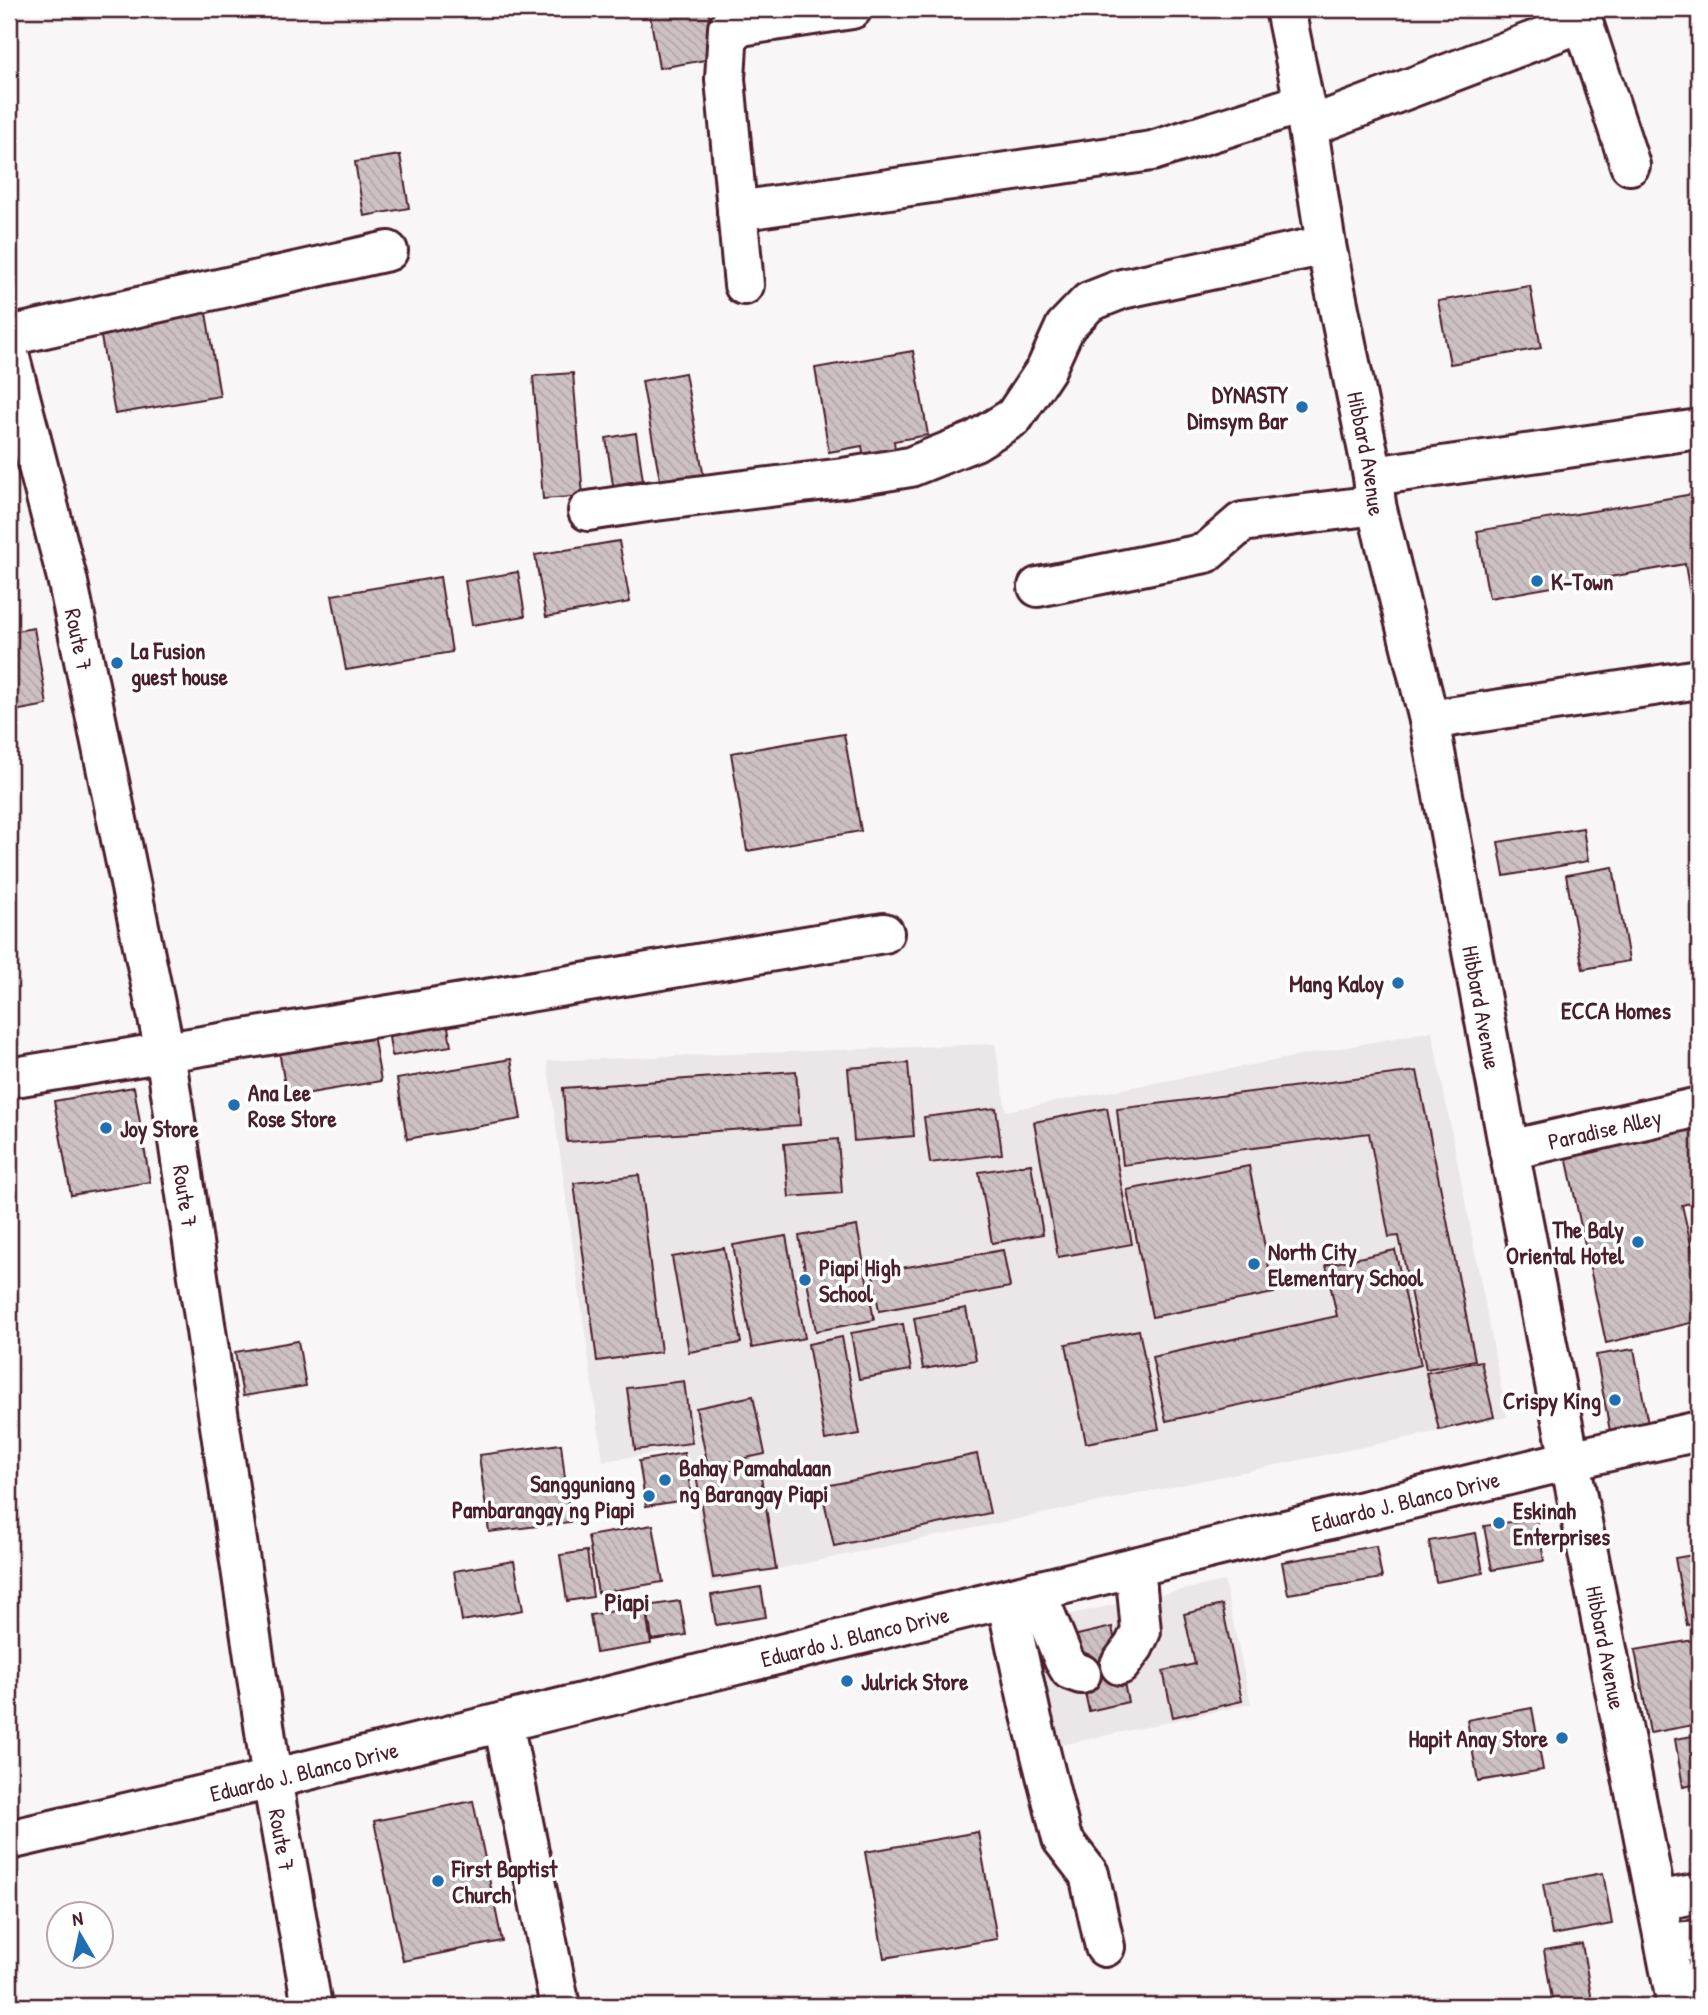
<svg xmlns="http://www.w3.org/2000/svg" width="1708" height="2015" viewBox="0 0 1708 2015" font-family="'Patrick Hand',sans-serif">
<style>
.built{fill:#ebe6e8}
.building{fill:url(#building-back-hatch);stroke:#4a1f2b;stroke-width:2}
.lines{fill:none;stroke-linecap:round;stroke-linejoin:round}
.minor-casing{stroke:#4a1f2b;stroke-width:44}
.major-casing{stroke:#4a1f2b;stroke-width:44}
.minor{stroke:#fff;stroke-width:38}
.major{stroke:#fff;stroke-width:38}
.poi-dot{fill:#1f6fb2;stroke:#fff;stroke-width:2.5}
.labels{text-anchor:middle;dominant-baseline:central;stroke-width:7;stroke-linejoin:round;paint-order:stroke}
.poi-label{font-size:23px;font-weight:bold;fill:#4a1f2b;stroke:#fff;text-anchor:start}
.street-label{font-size:23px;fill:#4a1f2b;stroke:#fff}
.neighbourhood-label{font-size:24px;font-weight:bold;fill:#4a1f2b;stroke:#fff}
.quarter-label{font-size:26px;font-weight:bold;fill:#4a1f2b;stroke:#fff}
</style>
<defs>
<pattern id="building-back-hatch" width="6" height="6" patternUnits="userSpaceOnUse" patternTransform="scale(1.75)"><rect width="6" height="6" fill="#cdc1c4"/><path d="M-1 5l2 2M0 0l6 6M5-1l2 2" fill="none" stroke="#b2a5a9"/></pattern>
</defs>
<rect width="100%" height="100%" fill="#f8f6f7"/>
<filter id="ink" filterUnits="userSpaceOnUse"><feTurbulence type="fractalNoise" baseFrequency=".0143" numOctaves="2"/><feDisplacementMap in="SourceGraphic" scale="14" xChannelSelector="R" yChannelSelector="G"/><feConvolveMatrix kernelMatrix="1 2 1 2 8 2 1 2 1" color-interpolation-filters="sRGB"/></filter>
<g filter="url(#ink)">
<g class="built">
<path d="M1432 1031 1507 1417 711 1583 686 1449 603 1461 547 1061 995 1044 1006 1111Z"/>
<path d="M1224 1581 1251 1704 1052 1747 1025 1624Z"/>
</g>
<g class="building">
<path d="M649 9H708L717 58 659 68Z"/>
<path d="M400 155 409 208 364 216 355 162Z"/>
<path d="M1530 286 1541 348 1450 364 1438 301Z"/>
<path d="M205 307 220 396 115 414 99 326Z"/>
<path d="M913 351 928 435 894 441 896 457 865 463 862 446 829 452 815 368Z"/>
<path d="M573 373 583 496 543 499 533 376Z"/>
<path d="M685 373 705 483 662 491 642 381Z"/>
<path d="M636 433 643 480 613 485 606 438Z"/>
<path d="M1699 493V648L1685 564 1489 598 1477 531Z"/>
<path d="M619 541 630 602 546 617 535 555Z"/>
<path d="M518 572 525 616 472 625 465 581Z"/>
<path d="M440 577 452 652 346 670 332 595Z"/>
<path d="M34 628 47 705 9 712V632Z"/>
<path d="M844 734 861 831 747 851 731 753Z"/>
<path d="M1583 828 1588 861 1504 876 1498 842Z"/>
<path d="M1613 867 1629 961 1583 969 1566 875Z"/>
<path d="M447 1020 451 1046 392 1056 388 1031Z"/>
<path d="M372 1029 381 1081 287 1097 278 1045Z"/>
<path d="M511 1059 521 1119 407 1139 397 1079Z"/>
<path d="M908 1063 914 1136 854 1141 848 1068Z"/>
<path d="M796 1071 800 1125 567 1142 563 1088Z"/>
<path d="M1417 1071 1475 1360 1426 1369 1399 1236 1389 1237 1369 1133 1123 1165 1117 1109Z"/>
<path d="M134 1087 150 1182 71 1195 54 1101Z"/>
<path d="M996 1108 1002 1154 930 1163 924 1117Z"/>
<path d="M1107 1108 1132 1244 1058 1257 1034 1122Z"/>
<path d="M1699 1127V1201L1682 1205 1699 1279V1321L1606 1343 1566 1156Z"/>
<path d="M838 1139 842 1193 789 1197 784 1144Z"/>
<path d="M1031 1164 1043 1234 992 1243 979 1172Z"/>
<path d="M1249 1166 1274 1293 1152 1317 1127 1190Z"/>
<path d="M639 1175 661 1352 597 1361 574 1183Z"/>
<path d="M857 1226 874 1320 816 1331 799 1236Z"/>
<path d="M786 1236 805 1338 752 1348 733 1245Z"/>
<path d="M724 1248 741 1343 689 1352 672 1257Z"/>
<path d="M1003 1250 1010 1287 879 1311 873 1273Z"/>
<path d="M1395 1250 1421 1365 1166 1421 1152 1357 1337 1316 1326 1265Z"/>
<path d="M966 1308 976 1360 923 1369 914 1318Z"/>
<path d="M903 1324 911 1370 859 1379 851 1333Z"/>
<path d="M1139 1330 1159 1429 1086 1443 1066 1344Z"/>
<path d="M842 1337 860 1434 825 1440 808 1344Z"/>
<path d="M298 1341 306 1386 243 1396 235 1352Z"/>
<path d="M1634 1349 1648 1424 1610 1431 1596 1355Z"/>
<path d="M1481 1361 1494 1417 1439 1430 1426 1373Z"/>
<path d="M684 1381 692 1443 635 1450 627 1388Z"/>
<path d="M753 1396 765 1454 708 1466 696 1408Z"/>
<path d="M561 1444 570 1522 489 1532 479 1455Z"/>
<path d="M684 1453 692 1499 646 1506 639 1461Z"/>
<path d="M977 1454 990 1513 834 1546 821 1487Z"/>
<path d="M759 1465 776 1569 713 1578 696 1475Z"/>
<path d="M1537 1518 1544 1561 1492 1570 1484 1526Z"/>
<path d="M653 1525 663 1582 598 1593 588 1536Z"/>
<path d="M1476 1533 1483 1573 1436 1582 1429 1541Z"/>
<path d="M1376 1546 1382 1578 1288 1594 1282 1562Z"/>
<path d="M587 1551 593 1597 567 1601 560 1555Z"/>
<path d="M1699 1554V1623L1687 1625 1675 1558Z"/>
<path d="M514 1561 523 1610 462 1621 454 1571Z"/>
<path d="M761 1587 766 1617 716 1625 711 1595Z"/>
<path d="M680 1601 686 1635 652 1640 647 1606Z"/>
<path d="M1222 1605 1242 1701 1173 1717 1163 1671 1195 1664 1184 1614Z"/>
<path d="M645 1606 651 1644 596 1653 590 1615Z"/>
<path d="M1112 1627 1128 1702 1089 1711 1073 1636Z"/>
<path d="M1699 1639V1724L1650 1733 1635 1650Z"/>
<path d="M1532 1708 1543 1770 1478 1781 1467 1720Z"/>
<path d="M1699 1735V1784L1683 1787 1675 1739Z"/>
<path d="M473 1801 502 1941 403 1961 374 1821Z"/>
<path d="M978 1832 997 1939 884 1958 865 1852Z"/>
<path d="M1603 1873 1612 1924 1552 1935 1543 1884Z"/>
<path d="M1582 1944 1592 2001 1553 2006 1544 1950Z"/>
</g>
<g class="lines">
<g class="minor-casing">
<g id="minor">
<path d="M1308 127 1583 22 1630 165"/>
<path d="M737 211 1152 151 1304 103"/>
<path d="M744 285 725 79 728 28 852 9"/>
<path d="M9 336 388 251"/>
<path id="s1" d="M9 354 67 578 165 1052 272 1779 312 2006"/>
<path d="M1373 476 1699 429"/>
<path d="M588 511 647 502 843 478 910 467 975 441 1014 417 1046 369 1065 327 1089 302 1122 289 1326 245"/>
<path d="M1038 587 1206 553 1242 522 1376 505"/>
<path d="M1429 720 1699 679"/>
<path d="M9 1078 884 933"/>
<path id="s2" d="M1509 1150 1699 1107"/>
<path d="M1036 1591 1064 1660 1070 1670 1081 1674"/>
<path d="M1006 1599 1031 1715 1062 1839 1089 1874 1105 1947"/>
<path d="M1120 1665 1134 1646 1141 1631 1135 1567"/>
<path d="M503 1722 560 2006"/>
<path d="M1658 1901 1699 1893"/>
<path d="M1665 1943 1699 1940"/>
</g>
</g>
<g class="major-casing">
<g id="major">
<path id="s3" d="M1285 9 1304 103 1326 245 1373 476 1376 505 1429 720 1509 1150 1677 2006"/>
<path id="s4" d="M9 1840 272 1779 1570 1460 1699 1431"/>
</g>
</g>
<use href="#minor" class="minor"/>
<use href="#major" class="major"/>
</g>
</g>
<g class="poi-dot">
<circle cx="1302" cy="407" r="7"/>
<circle cx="1537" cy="581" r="7"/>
<circle cx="117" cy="663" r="7"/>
<circle cx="1398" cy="983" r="7"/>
<circle cx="234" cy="1105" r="7"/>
<circle cx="106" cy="1128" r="7"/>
<circle cx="1638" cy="1242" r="7"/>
<circle cx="1254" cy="1264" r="7"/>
<circle cx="805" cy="1280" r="7"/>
<circle cx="1615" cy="1400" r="7"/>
<circle cx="665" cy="1480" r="7"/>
<circle cx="649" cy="1496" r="7"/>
<circle cx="1499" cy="1523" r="7"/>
<circle cx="847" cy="1681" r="7"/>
<circle cx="1562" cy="1738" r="7"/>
<circle cx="438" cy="1881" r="7"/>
</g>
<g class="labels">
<g class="poi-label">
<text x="1288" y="394" text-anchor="end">DYNASTY<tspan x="1288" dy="26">Dimsym Bar</tspan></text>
<text x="1551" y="581">K-Town</text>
<text x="131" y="650">La Fusion<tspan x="131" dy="26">guest house</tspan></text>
<text x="1384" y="983" text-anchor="end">Mang Kaloy</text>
<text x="248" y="1092">Ana Lee<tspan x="248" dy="26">Rose Store</tspan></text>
<text x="120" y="1128">Joy Store</text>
<text x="1624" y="1229" text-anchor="end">The Baly<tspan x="1624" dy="26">Oriental Hotel</tspan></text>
<text x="1268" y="1251">North City<tspan x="1268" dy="26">Elementary School</tspan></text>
<text x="819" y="1267">Piapi High<tspan x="819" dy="26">School</tspan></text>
<text x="1601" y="1400" text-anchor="end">Crispy King</text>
<text x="679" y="1467">Bahay Pamahalaan<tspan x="679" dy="26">ng Barangay Piapi</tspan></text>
<text x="635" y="1483" text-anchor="end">Sangguniang<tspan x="635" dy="26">Pambarangay ng Piapi</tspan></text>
<text x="1513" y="1510">Eskinah<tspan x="1513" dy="26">Enterprises</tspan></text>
<text x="861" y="1681">Julrick Store</text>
<text x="1548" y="1738" text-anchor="end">Hapit Anay Store</text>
<text x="452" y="1868">First Baptist<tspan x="452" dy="26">Church</tspan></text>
</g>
<g class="street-label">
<text stroke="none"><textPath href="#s3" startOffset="452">Hibbard Avenue</textPath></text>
<text stroke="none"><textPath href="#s1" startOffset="294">Route 7</textPath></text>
<text stroke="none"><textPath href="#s3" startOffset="1018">Hibbard Avenue</textPath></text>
<text stroke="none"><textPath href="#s2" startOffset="98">Paradise Alley</textPath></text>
<text stroke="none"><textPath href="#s1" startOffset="861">Route 7</textPath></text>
<text stroke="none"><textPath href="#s4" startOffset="1437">Eduardo J. Blanco Drive</textPath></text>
<text stroke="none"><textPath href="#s4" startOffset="870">Eduardo J. Blanco Drive</textPath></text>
<text stroke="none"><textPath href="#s3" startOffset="1670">Hibbard Avenue</textPath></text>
<text stroke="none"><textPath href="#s4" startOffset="303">Eduardo J. Blanco Drive</textPath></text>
<text stroke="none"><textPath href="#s1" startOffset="1512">Route 7</textPath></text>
</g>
<g class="neighbourhood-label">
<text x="1616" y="1010">ECCA Homes</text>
</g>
<g class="quarter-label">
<text x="627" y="1601">Piapi</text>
</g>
</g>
<rect width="1708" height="2015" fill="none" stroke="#fff" stroke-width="35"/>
<rect x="18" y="18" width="1673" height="1980" fill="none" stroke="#4a1f2b" stroke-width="2.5" filter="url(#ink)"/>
<g transform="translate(80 1935) rotate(351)"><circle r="33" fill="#ffffff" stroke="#b7a5aa" stroke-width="2"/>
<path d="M0-5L12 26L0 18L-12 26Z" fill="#1f6fb2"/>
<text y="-10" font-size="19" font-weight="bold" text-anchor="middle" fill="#4a1f2b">N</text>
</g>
</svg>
